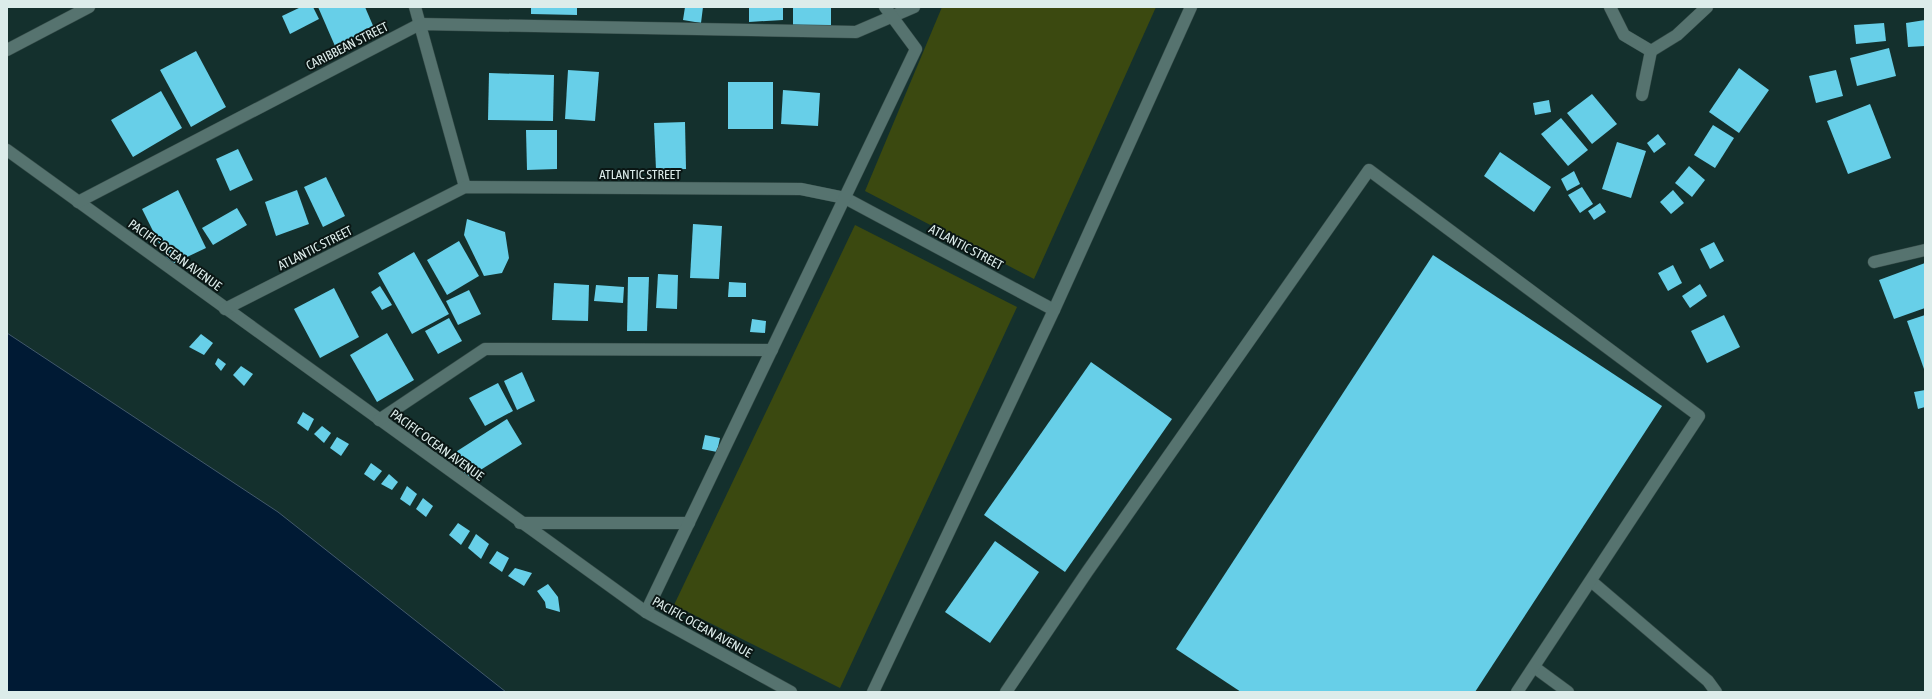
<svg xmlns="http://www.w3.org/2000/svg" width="1932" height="699" viewBox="0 0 1932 699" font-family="'Asap Condensed',sans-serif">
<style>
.green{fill:#3b4910}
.water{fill:#001a34;stroke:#42596b}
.building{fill:#67cfe8}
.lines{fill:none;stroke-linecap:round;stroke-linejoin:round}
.service-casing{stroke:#354b48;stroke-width:13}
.minor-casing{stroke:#354b48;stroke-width:13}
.service{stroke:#56736f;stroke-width:12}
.minor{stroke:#56736f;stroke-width:12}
.labels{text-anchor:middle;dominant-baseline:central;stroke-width:4;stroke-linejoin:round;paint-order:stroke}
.street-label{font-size:13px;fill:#dcecea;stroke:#0a1614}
</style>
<rect width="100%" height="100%" fill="#14302d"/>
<g class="green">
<path d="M942 7H1156L1034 279 865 191Z"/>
<path d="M855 225 1017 307 840 688 674 605Z"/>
</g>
<path class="water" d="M7 333 278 512 506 692H7Z"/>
<g class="building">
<path d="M301 7H313L319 19 290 34 282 16Z"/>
<path d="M318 7H365L374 28 335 46Z"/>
<path d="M531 7H577V15L531 14Z"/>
<path d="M685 7H703L701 23 683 20Z"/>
<path d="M749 7H783V20L749 22Z"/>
<path d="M793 7H831V28L793 27Z"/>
<path d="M1925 20V46L1908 47 1906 23Z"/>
<path d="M1884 23 1886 41 1856 44 1854 25Z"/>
<path d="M1889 48 1896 76 1857 86 1850 58Z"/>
<path d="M196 51 226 107 191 127 160 70Z"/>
<path d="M1739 68 1769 90 1739 133 1709 112Z"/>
<path d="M568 70 599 72 595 121 565 119Z"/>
<path d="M1836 70 1843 96 1816 103 1809 76Z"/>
<path d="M489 73 554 75 553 121 488 120Z"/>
<rect x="728" y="82" width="45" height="47"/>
<path d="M783 90 820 93 818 126 781 124Z"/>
<path d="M161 91 182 128 133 157 111 120Z"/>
<path d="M1592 94 1617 124 1592 144 1567 113Z"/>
<path d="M1549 100 1551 112 1535 115 1533 103Z"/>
<path d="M1870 104 1891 158 1848 174 1827 121Z"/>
<path d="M1561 118 1588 150 1568 166 1541 134Z"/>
<path d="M685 122 686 169 656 170 654 123Z"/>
<path d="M1713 125 1734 138 1715 168 1694 155Z"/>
<path d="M526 130H557V169L527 170Z"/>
<path d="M1658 134 1666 144 1654 153 1647 143Z"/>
<path d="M1617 142 1646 151 1631 198 1602 189Z"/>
<path d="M238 149 253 180 230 191 216 159Z"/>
<path d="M1500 152 1551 187 1534 212 1484 176Z"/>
<path d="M1689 166 1705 180 1692 197 1675 183Z"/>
<path d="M1574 171 1580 184 1567 191 1561 179Z"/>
<path d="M326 177 345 216 323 227 304 187Z"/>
<path d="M1582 187 1593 204 1580 213 1568 195Z"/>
<path d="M178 190 206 248 170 265 142 209Z"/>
<path d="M297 190 309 224 276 236 265 202Z"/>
<path d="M1673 190 1684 203 1671 214 1660 202Z"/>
<path d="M1600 203 1606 212 1594 220 1588 211Z"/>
<path d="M237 208 247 225 213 245 202 228Z"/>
<path d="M467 219 505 232 509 258 502 273 484 276 464 235Z"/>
<path d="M693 224 722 226 719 279 690 278Z"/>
<path d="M459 241 479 276 447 295 427 260Z"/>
<path d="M1714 242 1724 261 1710 269 1700 249Z"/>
<path d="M414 252 449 314 412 334 378 273Z"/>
<path d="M1433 255 1662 406 1475 692H1241L1176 649Z"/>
<path d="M1925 263V308L1894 319 1879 280Z"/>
<path d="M1673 265 1682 283 1668 291 1658 273Z"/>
<path d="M658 274 678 275 677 309 656 308Z"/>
<path d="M628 277H649L647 331H627Z"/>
<path d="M729 282 746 283V297H728Z"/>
<path d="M554 283 589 285 588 321 552 320Z"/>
<path d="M1700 284 1707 296 1690 308 1682 296Z"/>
<path d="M596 285 624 287 623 303 594 301Z"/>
<path d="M380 286 392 305 382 310 371 292Z"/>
<path d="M334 288 359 337 320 358 294 309Z"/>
<path d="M469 290 481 314 458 325 446 301Z"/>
<path d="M1724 315 1740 347 1707 363 1691 331Z"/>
<path d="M1925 315V369H1924L1907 321Z"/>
<path d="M449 318 462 341 438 354 425 331Z"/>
<path d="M752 319 766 321 765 333 750 332Z"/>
<path d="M387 333 414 380 377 402 350 355Z"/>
<path d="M201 334 213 343 204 355 189 347Z"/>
<path d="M218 358 226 364 221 371 215 364Z"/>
<path d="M1091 362 1172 419 1065 572 984 515Z"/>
<path d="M241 366 253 374 244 386 233 375Z"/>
<path d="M522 372 535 401 517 410 504 381Z"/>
<path d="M498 383 513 411 485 426 469 398Z"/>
<path d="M1925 390V407L1918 409 1914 392Z"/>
<path d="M303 412 314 419 308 431 297 423Z"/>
<path d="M507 419 522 444 466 479 451 455Z"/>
<path d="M322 426 331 433 324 443 314 434Z"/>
<path d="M705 435 720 438 717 452 702 449Z"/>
<path d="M337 437 349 444 341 456 330 448Z"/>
<path d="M371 463 382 471 374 481 364 474Z"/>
<path d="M389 474 398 482 392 490 381 484Z"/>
<path d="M407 486 417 494 410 506 400 499Z"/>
<path d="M423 498 433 506 426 517 416 509Z"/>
<path d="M458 523 470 531 461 545 449 535Z"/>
<path d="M476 534 489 544 481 559 468 548Z"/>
<path d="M995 541 1039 572 990 643 945 612Z"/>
<path d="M497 551 509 558 502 572 489 563Z"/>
<path d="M515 568 532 573 524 586 508 576Z"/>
<path d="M548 584 558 597 560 612 546 608 545 602 537 591Z"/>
</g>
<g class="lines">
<g class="service-casing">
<g id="service">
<path d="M1874 262 1925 250"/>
<path d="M1591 581 1708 681 1716 692"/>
<path d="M1534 667 1568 692"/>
<path d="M1006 692 1087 572 1369 170 1699 416 1517 692"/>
</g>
</g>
<g class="minor-casing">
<g id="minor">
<path d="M415 7 465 187"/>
<path d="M1610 7 1624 35 1651 51 1677 35 1707 7"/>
<path d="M7 50 89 7"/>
<path d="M1642 95 1651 51"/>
<path d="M7 150 646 612 791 692"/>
<path d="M78 202 420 24 856 32 914 7"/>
<path d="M225 309 465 187 801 189 845 198 1054 310"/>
<path d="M379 420 485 349 772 350"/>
<path d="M520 523H689"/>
<path d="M646 612 916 49 885 7"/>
<path d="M873 692 1054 310 1191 7"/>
</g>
</g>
<use href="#service" class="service"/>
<use href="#minor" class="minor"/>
</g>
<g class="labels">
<g class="street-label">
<text transform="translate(347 46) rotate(-27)">CARIBBEAN STREET</text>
<text x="640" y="174">ATLANTIC STREET</text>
<text transform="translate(966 247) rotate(28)">ATLANTIC STREET</text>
<text transform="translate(315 248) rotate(-27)">ATLANTIC STREET</text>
<text transform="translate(175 255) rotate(36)">PACIFIC OCEAN AVENUE</text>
<text transform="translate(437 445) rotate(36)">PACIFIC OCEAN AVENUE</text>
<text transform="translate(702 627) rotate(29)">PACIFIC OCEAN AVENUE</text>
</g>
</g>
<rect width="1932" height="699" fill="none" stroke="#dcecea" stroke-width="16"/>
</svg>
